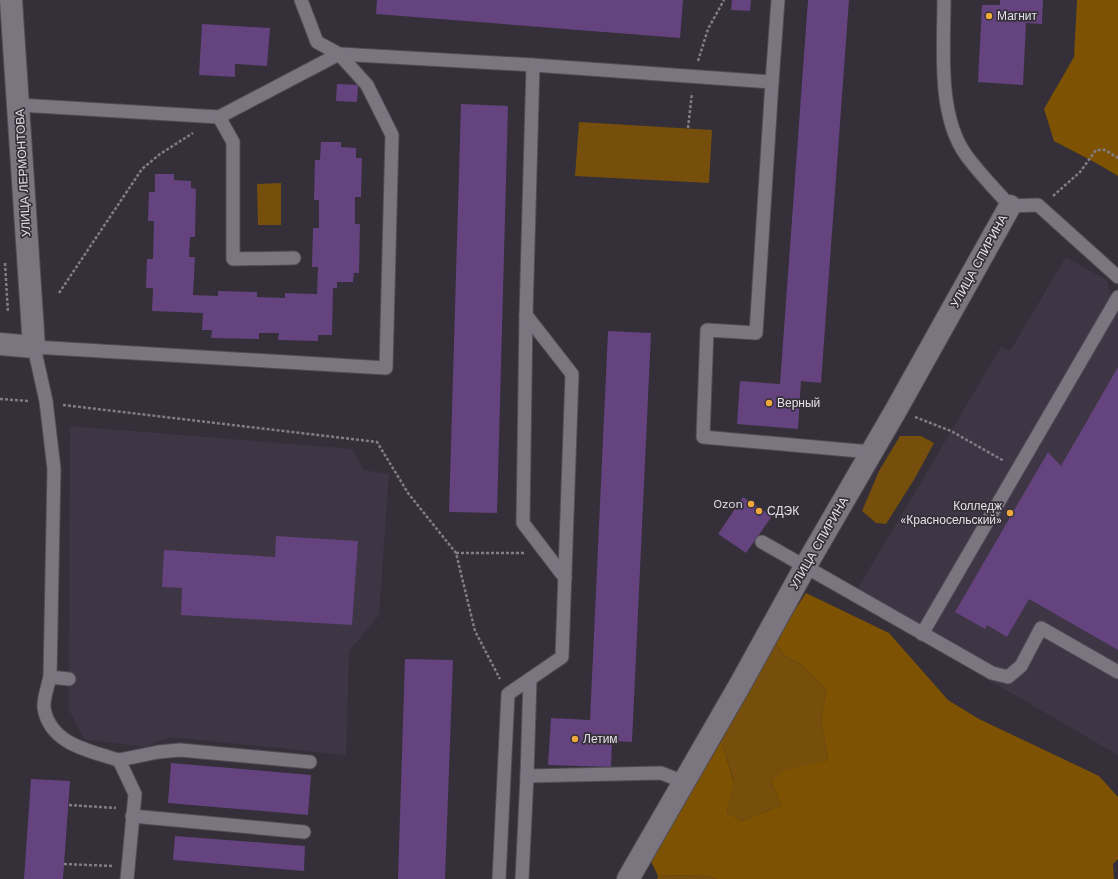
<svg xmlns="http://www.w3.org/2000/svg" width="1118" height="879" viewBox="0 0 1118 879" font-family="'Work Sans',sans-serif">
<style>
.built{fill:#3e3645}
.green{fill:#774f0c}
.forest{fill:#7d5203}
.building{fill:#64437e}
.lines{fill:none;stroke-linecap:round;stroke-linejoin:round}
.service-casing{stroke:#504c54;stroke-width:15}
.minor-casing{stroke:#504c54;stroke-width:24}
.path{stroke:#827d85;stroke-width:2.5;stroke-dasharray:3 2;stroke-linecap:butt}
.service{stroke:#7b7580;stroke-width:13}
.minor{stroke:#7b7580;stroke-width:22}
.poi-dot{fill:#eea83c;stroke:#342f38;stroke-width:1.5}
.labels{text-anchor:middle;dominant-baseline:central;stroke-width:3.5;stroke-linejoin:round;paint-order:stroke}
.poi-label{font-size:12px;fill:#e5e1e8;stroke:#342f38;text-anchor:start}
.street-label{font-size:12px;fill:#e5e1e8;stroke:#342f38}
</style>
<rect width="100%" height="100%" fill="#342f38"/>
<g class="built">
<path d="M1066 257 1107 280 1112 298 1118 303V755L851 600 1001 347 1010 351Z"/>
<path d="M70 426 353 449 363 470 389 474 379 615 349 651 346 755 171 737 145 747 84 739 69 710Z"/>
</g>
<g class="green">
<path d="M579 122 712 130 709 183 575 176Z"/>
<path d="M281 183V225H258L257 184Z"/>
<path d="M900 436H921L934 443 915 478 886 524 876 523 862 511 879 471Z"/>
<path d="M774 641 785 656 800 664 826 689 821 721 828 760 809 765 771 781 781 805 742 821 727 812 734 781 719 734Z"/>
<path d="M703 875 716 879H657L658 876Z"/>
</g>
<g class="forest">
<path d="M1077 0H1118V176L1096 163 1054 141 1044 109 1074 57Z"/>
<path d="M806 593 889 633 948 700 979 719 1099 776 1118 797V859L1113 864 1114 879H716L703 875 658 876 650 859 719 734 734 782 727 812 742 821 781 805 771 781 785 770 828 760 821 721 826 689 800 664 785 656 774 641Z"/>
</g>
<g class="building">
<path d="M377 0H683L680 38 376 14Z"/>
<path d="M732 0H751L750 11 731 10Z"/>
<path d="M808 0H849L821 383 801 381 798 429 737 424 740 381 780 384Z"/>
<path d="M1000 0H1043L1042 24 1026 23 1023 85 978 82 982 5H1000Z"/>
<path d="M202 24 270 28 267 66 235 64V77L199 75Z"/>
<path d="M337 84 358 85 357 102 336 101Z"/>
<path d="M461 104 508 106 497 513 449 512Z"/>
<path d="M321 142H341V147L356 148V158H362L361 197H355V224H360L359 273H354L353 282H337V288H333L332 335H318V341L278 340 279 333H259V339L211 338 212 330H202L203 313 152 311 153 288H146L147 259H153L154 221H148L149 192H155V174H174V180L191 181V188L196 189 195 237H190L189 257H195L193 295 218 296V291L257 292V297L285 298V293L317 294 318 267H312L313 228H319V200H314L315 160H320Z"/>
<path d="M608 331 651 333 632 742 612 741 611 767 548 765 551 718 590 720Z"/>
<path d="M1118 367V650L1029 599 1007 637 987 625 985 629 955 612 1048 452 1061 466Z"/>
<path d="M743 497 772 516 746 553 718 534Z"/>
<path d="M276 536 358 541 352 625 181 615 182 588 162 587 164 550 275 557Z"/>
<path d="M405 659 453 660 445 879H398Z"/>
<path d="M171 763 311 775 308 815 168 803Z"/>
<path d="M31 779 70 781 63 879H24Z"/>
<path d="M175 836 305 846 304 871 173 860Z"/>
</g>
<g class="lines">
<g class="service-casing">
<g id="service">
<path d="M944 0C944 47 937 115 966 155 979 173 995 189 1010 206L1038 205 1118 277"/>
<path d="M772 82 756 333 707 330 703 437 871 452"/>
<path d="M19 105 219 117 339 54 533 65 772 82 778 0"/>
<path d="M219 117 233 142V259L294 258"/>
<path d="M526 315 523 523 565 578"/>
<path d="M762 542 992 673 1008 677 1021 666 1041 628 1118 672"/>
<path d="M922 634 1118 297"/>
<path d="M50 677 69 679"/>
<path d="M530 679 527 776 661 773 684 782"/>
<path d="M119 760 158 752 180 750 310 762"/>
<path d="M132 816 304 832"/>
<path d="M127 879 135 794 119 760C89 751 50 744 44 708 43 699 48 686 50 677L54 469 46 401 34 347 386 368 392 135 367 85 339 54 317 42 301 0"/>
<path d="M499 879 508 694 562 657 572 374 526 315 533 65"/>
<path d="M522 879 527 776"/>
</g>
</g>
<g class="minor-casing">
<g id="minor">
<path d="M0 344 34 347 11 0"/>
<path d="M628 879 741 683 805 567 896 410 1010 206"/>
</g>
</g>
<g class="path">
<path d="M698 61 708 29 724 0"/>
<path d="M688 128 692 93"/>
<path d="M1053 196 1080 172 1096 150H1105L1118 158"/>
<path d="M5 263 8 313"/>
<path d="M59 293 142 169 160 154 193 133"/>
<path d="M0 399 29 401"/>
<path d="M63 405 377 442 408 493 456 553 475 631 500 679"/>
<path d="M915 417 951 431 1004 461"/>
<path d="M456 553H525"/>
<path d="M69 805 116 808"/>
<path d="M64 864 112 866"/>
</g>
<use href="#service" class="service"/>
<use href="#minor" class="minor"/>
</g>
<g class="poi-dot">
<circle cx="989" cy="16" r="4"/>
<circle cx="769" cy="403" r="4"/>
<circle cx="751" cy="504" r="4"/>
<circle cx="759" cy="511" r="4"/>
<circle cx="1010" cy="513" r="4"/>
<circle cx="575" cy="739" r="4"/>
</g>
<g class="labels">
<g class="poi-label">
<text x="997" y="16">Магнит</text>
<text x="777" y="403">Верный</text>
<text x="743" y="504" text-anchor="end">Ozon</text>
<text x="1002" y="506" text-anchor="end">Колледж<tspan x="1002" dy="14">«Красносельский»</tspan></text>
<text x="767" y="511">СДЭК</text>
<text x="583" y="739">Летим</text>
</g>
<g class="street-label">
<text transform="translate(23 173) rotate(-93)">УЛИЦА ЛЕРМОНТОВА</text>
<text transform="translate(979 261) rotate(-61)">УЛИЦА СПИРИНА</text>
<text transform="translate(819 543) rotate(-60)">УЛИЦА СПИРИНА</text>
</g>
</g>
</svg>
